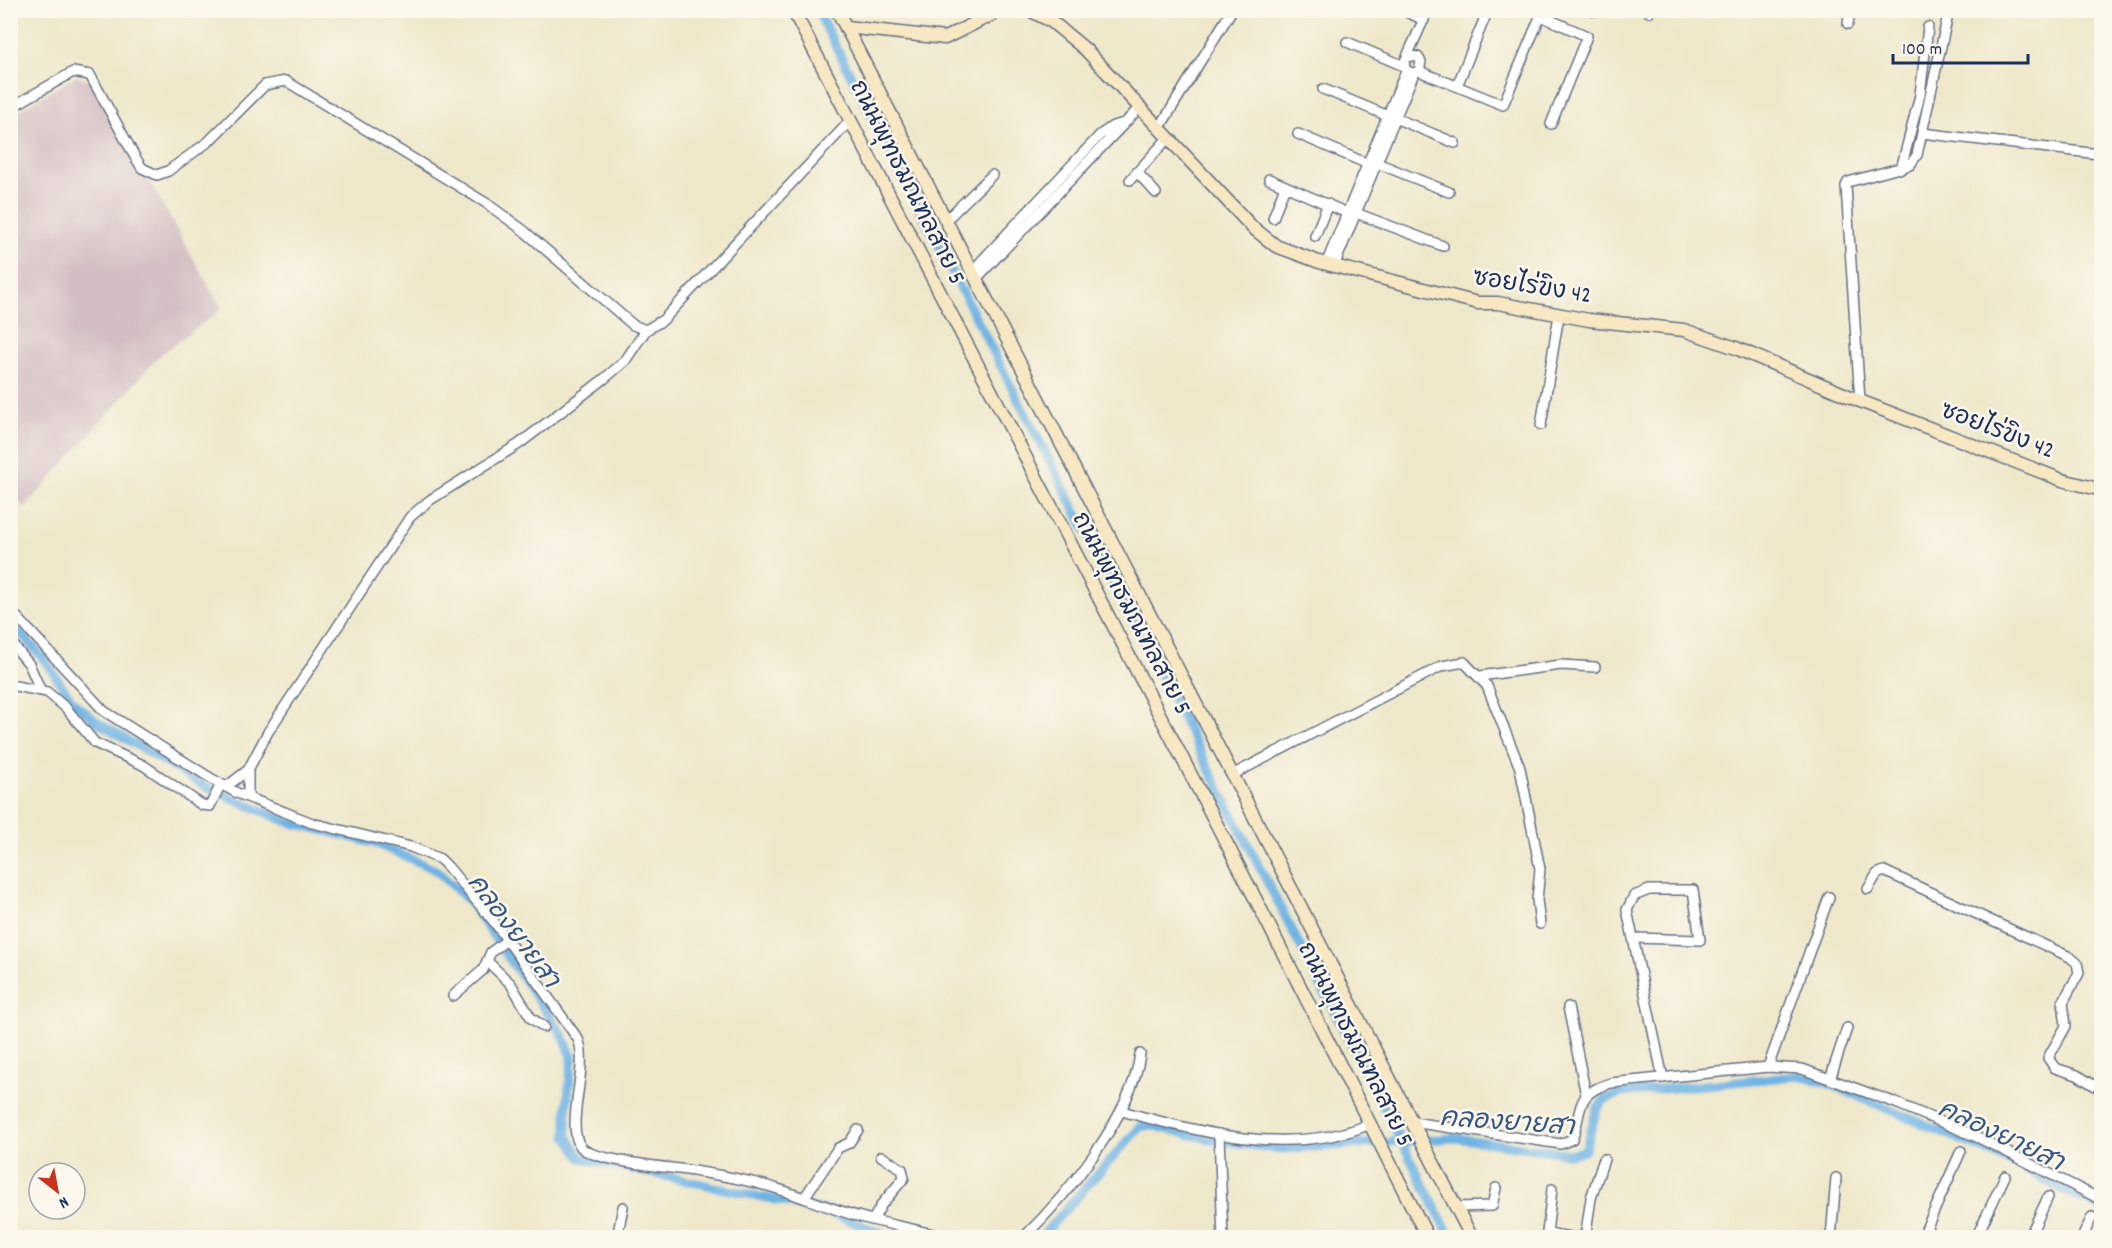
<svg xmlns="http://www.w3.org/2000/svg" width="2112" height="1248" viewBox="0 0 2112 1248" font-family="Dekko,'Playpen Sans Thai',sans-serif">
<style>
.industrial{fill:#d2bec2}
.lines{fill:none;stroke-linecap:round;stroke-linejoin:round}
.canal{stroke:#6eb3e4;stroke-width:9}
.street-casing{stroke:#656f83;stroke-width:12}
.secondary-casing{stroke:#656f83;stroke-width:15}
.street{stroke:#fff;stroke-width:9}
.secondary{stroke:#f7e8c3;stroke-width:12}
.labels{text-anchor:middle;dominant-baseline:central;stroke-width:5;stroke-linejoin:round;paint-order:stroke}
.street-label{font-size:24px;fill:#1b2f5e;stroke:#fbf7ec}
.water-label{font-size:26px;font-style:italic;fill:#345786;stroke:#fbf7ec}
</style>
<rect width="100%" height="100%" fill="#fbf7ec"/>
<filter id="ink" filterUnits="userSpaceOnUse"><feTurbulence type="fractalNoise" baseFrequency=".0167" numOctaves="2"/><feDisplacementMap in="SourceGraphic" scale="12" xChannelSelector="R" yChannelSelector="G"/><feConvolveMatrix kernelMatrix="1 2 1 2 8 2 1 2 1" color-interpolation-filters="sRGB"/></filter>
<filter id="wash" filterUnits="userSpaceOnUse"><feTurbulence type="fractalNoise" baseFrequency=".008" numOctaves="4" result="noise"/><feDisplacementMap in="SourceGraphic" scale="24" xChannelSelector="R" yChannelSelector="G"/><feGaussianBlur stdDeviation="1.35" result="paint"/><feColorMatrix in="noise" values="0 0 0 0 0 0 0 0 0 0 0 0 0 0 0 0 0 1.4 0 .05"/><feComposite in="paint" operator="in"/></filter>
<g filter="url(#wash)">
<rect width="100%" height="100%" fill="#eee7c9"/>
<path class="industrial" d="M76 76 93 82 222 309 159 356 25 508 10 494V115Z"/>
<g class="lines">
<g class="canal">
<path d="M817 10 1451 1238"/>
<path d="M10 621 45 661 74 703 99 723 208 788 288 822 377 844 436 870 469 901 563 1036 572 1057 567 1105V1136L581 1158 826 1211 894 1238"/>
<path d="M1040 1238 1140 1127 1150 1125 1212 1140 1279 1149 1456 1138 1572 1154 1585 1150 1597 1109 1604 1100 1621 1093 1797 1076 1822 1081 1990 1152 2102 1209"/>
</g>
</g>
</g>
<g filter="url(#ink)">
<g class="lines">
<g class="street-casing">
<g id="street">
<path d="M1402 10 1424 20"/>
<path d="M1594 11 1595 10"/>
<path d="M1649 12 1650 10"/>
<path d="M1541 16 1587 36 1551 124"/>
<path d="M1848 24 1850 10"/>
<path d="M1347 42 1404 66"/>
<path d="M1409 56 1418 57 1421 62 1419 71 1414 73 1406 71 1404 63 1428 10"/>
<path d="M1419 71 1503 105 1543 10"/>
<path d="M1457 86 1488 10"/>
<path d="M1323 89 1388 116"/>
<path d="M10 108 73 72 90 75 135 157 142 168 157 175 168 171 208 142 265 85 286 81 486 203 523 230 633 325 646 330 663 320 850 121"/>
<path d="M1395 118 1455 143"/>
<path d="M1160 127 1232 10"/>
<path d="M1922 133 1949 10"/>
<path d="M1298 134 1368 164"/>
<path d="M1377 163 1449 192"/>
<path d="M1901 169 1920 95 1928 27"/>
<path d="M1137 172 1156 193"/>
<path d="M1269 179 1347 213"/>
<path d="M1130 180 1169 137"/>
<path d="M1356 213 1443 246"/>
<path d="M1273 218 1285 186"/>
<path d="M946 220 992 175"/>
<path d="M1315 236 1328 204"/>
<path d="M1326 264 1406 71"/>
<path d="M1334 266 1414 73"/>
<path d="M972 271 1100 135 1113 126 1124 123"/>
<path d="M976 279 1140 107"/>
<path d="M1860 401 1846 186 1848 182 1910 165 1917 155 1922 133 2099 154 2102 144"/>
<path d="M1541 425 1559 315"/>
<path d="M17 617 104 711 212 779 237 793 312 823 411 847 440 859 448 867 495 923 578 1039C590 1067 564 1125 581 1147 592 1161 667 1167 687 1170 719 1175 750 1180 781 1190 811 1200 841 1213 872 1220 897 1226 923 1231 948 1238"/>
<path d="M10 641 29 664 40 689"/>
<path d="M1480 676 1561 665 1595 667"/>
<path d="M10 685 47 692 66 708 95 743 143 765 202 805 210 806 221 784"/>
<path d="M1232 775 1442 666 1464 662 1487 686 1520 768 1540 869 1537 900 1540 924"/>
<path d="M226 787 248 770 268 732 410 517 430 500 519 444 604 379 625 361 646 330"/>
<path d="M248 797V770"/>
<path d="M1868 889 1877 874 1884 871 2070 957 2077 963 2079 973 2063 1002 2066 1026 2048 1058 2055 1068 2077 1075 2102 1090"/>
<path d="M1634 938 1700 940 1693 890H1649L1634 896 1627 910 1663 1078"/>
<path d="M488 962 511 984 531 1018 544 1027"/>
<path d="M453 996 483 970 491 952 507 940"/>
<path d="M1568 1007 1586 1095"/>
<path d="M1768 1067 1829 897"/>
<path d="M1830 1079 1847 1028"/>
<path d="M1122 1111C1199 1133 1293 1157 1370 1124"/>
<path d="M1412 1122 1561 1144 1572 1139C1584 1108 1573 1094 1611 1083L1768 1067 1802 1069 1896 1103 1977 1137 2102 1200"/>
<path d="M1219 1134 1223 1238"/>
<path d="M804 1198 838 1148 849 1143 858 1130"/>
<path d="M1456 1207 1492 1206 1496 1188"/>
<path d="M873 1220 882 1204 904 1178 902 1169 881 1156"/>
<path d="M1547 1233 1552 1189"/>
<path d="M1546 1237 1547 1233 1576 1238"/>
<path d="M617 1238 623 1207"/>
<path d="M1023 1238C1067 1195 1132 1116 1140 1054"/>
<path d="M1580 1238 1586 1232 1591 1198 1604 1159"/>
<path d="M1831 1238 1836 1178"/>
<path d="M1922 1238 1961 1151"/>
<path d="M1976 1238 2005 1176"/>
<path d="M2029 1238 2048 1197"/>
<path d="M2082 1238 2092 1217"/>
</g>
</g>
<g class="secondary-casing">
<g id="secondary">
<path d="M793 10 1256 900 1428 1238"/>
<path d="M837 10 1472 1238"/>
<path d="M1029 10 1051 21 1086 50 1252 227 1276 246 1319 262 1478 303H1498L1589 320 1684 330 1736 348 1860 401 2062 480 2102 490"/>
<path d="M846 27 945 38 1001 10"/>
</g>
</g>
<use href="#street" class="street"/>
<use href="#secondary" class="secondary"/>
</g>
</g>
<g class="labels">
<g class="street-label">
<text transform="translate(906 183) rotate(63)">ถนนพุทธมณฑลสาย 5</text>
<text transform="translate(1532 288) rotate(9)">ซอยไร่ขิง 42</text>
<text transform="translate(1997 432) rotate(21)">ซอยไร่ขิง 42</text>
<text transform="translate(1130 614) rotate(62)">ถนนพุทธมณฑลสาย 5</text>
<text transform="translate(1354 1045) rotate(63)">ถนนพุทธมณฑลสาย 5</text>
</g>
<g class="water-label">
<text transform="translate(512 932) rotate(53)">คลองยายสา</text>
<text transform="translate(1507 1124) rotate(4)">คลองยายสา</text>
<text transform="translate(2000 1137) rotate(25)">คลองยายสา</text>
</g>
</g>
<rect width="2112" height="1248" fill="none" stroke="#fbf7ec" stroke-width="36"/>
<g transform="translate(57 1191) rotate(149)"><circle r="28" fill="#fbf7ec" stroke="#a1a7b3" stroke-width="1.5"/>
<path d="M0-4.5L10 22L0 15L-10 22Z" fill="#c8321e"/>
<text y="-9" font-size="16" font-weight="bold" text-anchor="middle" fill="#1b2f5e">N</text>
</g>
<path d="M1893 54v9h135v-9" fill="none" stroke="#1b2f5e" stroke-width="3"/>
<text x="1902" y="54" font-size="18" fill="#1b2f5e" stroke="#fbf7ec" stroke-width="4.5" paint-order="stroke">100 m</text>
</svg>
